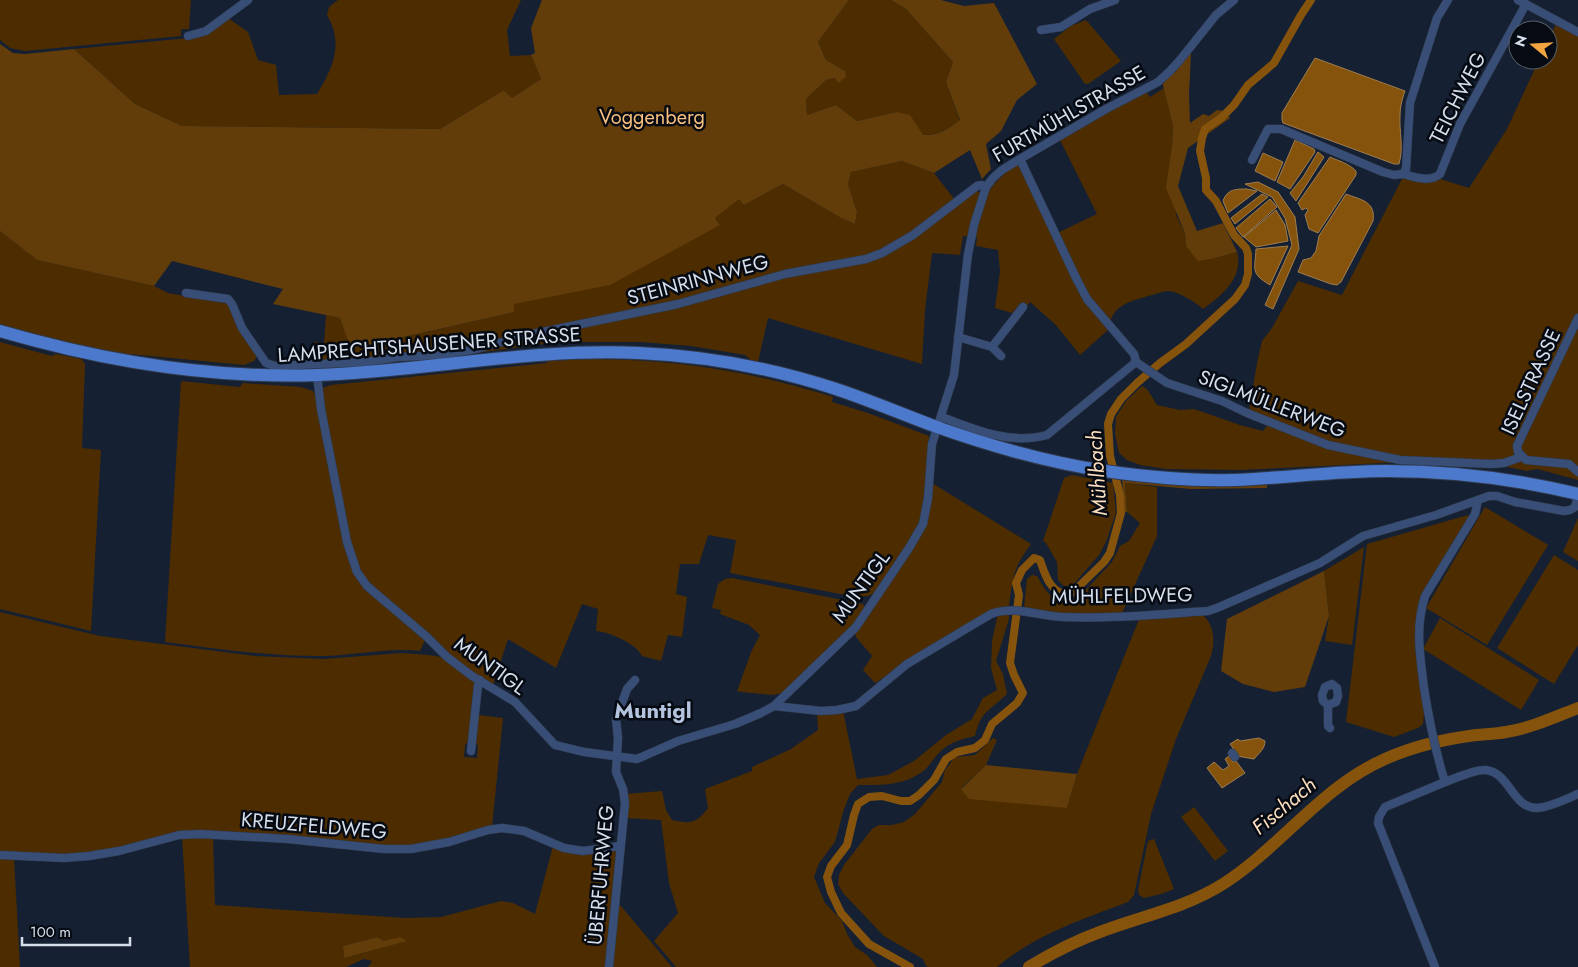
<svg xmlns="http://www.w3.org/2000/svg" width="1578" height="967" viewBox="0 0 1578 967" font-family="Jost,sans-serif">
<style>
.green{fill:#4d2d00;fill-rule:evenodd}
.forest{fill:#633d09}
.water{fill:#85530c;stroke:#9d7d4f}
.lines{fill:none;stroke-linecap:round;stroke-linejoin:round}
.canal{stroke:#85530c;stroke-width:8}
.river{stroke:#85530c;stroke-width:12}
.street-casing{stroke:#303b4d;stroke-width:9}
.primary-casing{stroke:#303b4d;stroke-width:14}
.street{stroke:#384e76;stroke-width:8}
.primary{stroke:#4d79cc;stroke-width:12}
.labels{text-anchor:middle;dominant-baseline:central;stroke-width:5;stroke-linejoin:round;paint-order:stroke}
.street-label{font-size:20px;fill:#d6deeb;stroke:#060a12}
.park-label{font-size:20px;fill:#f8bf7e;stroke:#060a12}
.water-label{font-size:21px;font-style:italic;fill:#fcdebf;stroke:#060a12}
.quarter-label{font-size:22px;font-weight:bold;fill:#b5c4de;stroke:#060a12}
</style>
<rect width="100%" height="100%" fill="#152033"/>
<g class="green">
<path d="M0 0H191L189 29H181V36L25 51 10 48 0 40Z"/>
<path d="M338 0H521L507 30 510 56 531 55 541 79 512 98 504 90 440 129 182 126 135 104 74 49 189 38 228 18 248 32 258 60 276 65 279 95 317 94C333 68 344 44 327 15L329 7Z"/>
<path d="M849 0H891L906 9 953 62 946 82 960 121C948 129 938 135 923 135L897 112 857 121 836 105 807 115 806 99 826 80 835 78 845 71 826 60 818 42Z"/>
<path d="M1086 20 1121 61 1088 84H1085L1054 39 1071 26Z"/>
<path d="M1556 24 1578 36V480L1537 469 1527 471 1488 463 1426 461 1241 470 1167 469 1140 465 1127 460 1119 453 1115 434 1116 417 1126 401 1142 386 1147 389 1157 405 1180 410 1194 409 1240 425 1263 431 1271 420 1249 410 1258 358 1262 341 1272 328 1298 281 1342 295 1402 179C1415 178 1429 185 1440 179L1469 188 1507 129 1539 60H1548V41Z"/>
<path d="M1164 88 1173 126 1172 146 1176 215 1185 233 1186 246 1215 258 1237 252C1244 278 1221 296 1203 309 1196 302 1177 291 1168 291 1163 291 1156 294 1152 295 1132 301 1111 304 1109 329L1080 355 1056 325 1030 302 1027 306 1021 303 1012 313 995 308 1000 271 998 250 976 246 977 237 963 236 960 255 932 253 925 310 922 364 768 318 758 362 751 360 745 355 691 346 640 342H559L446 357 389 361 368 366 313 363 314 342 324 343 326 315 340 318 352 349 514 312 513 304 720 225 715 218 739 198 744 205 783 184 841 218 855 224 857 212 848 184 851 172 902 161 934 173 958 204 976 190 985 197C994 182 1005 173 1018 162L1053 235 1097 214 1059 138 1146 92 1150 97Z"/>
<path d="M0 231 37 260 154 286 168 293 229 304 237 327 255 350 256 358 254 361 244 365 130 354 129 357 0 327Z"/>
<path d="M0 342 52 356 56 354 81 359 85 364 82 448 101 450 91 631 0 609Z"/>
<path d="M593 359C679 360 751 371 833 397L832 402 868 413 929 436 925 500 922 515 911 539 877 592 868 596 856 597 730 573 736 540 708 535 699 564H680L676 594 687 597 682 637 668 635 661 661 642 656C636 643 609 632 596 631L598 609 582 604 556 668 508 639 493 685 454 660 370 586 351 556 320 389 331 385 547 363V361Z"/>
<path d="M181 381 240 387 243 383 301 387 313 391 317 399 355 572 426 638 420 651C387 647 354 656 321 656 268 656 217 649 165 642Z"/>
<path d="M1072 475 1113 483 1116 513 1106 542 1099 555 1072 586H1064L1058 580 1057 562 1046 543 1043 541 1064 478Z"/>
<path d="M932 483 1031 544C1013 569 1013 576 1009 606L1001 607 990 612 875 683 863 670 872 656 856 637 855 633 916 542Z"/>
<path d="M1125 483 1157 487V536L1122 613H1056L1024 608 1027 579 1032 575 1037 576C1048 595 1053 603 1076 600L1112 562 1120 546 1129 541 1140 523 1127 512Z"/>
<path d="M1485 507 1548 545 1487 645 1426 608Z"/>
<path d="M1468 515 1469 517 1424 591 1418 606 1415 648 1424 714 1423 724 1418 728 1394 737 1346 722 1367 544Z"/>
<path d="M1578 518V561L1563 552Z"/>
<path d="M1364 547 1352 645 1325 641 1329 616 1324 571Z"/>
<path d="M1554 555 1578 570V645L1554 684 1497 648Z"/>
<path d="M732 578 863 604 865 608 853 626 782 693 773 695 742 692 737 691 752 650 760 635 749 625 720 614 721 610 712 608 718 584 725 579Z"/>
<path d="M1008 611 1009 619 996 661 1003 674 1007 694C990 711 981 710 975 736 961 739 947 743 937 755 933 760 928 768 922 772 903 786 880 785 858 785L850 794 844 809 835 842 819 863 814 877 825 903 842 921 847 934 855 947 867 955 877 967H676L654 941 678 913 669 883 661 820 626 818 625 794 662 791 666 810 672 820C690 824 696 824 708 808L705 789 752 771V767L791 749 818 730 817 713 843 711 857 779 888 775 914 761 946 735 972 719 983 698 997 690 991 668 992 641 998 614Z"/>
<path d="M0 612 100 636 255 656 324 659 401 653 429 655 441 657 452 666 457 667 472 678 475 684 469 740 465 745 464 757 477 758 478 746 475 741 478 715 503 718 492 827 427 845 384 846 200 832 118 848 64 856 0 853Z"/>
<path d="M1203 615C1215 627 1215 641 1211 656L1176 739 1151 814 1134 895 1128 902C1081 920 1036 934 997 967H929L926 966 923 959 884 936 843 893 838 884 839 875 844 865 872 829 879 825H892L904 822 915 814 942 782 945 770 955 757 975 755 993 738 997 740 986 765 961 788 1067 808 1077 774 1140 617Z"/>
<path d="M1440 618 1539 680 1521 710 1423 649Z"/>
<path d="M1194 807 1228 851 1215 861 1181 817Z"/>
<path d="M182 836H213L215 905 405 918 441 917 501 901 513 903 535 914 553 846 614 849 617 851 607 967H368L372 961 364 959 346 967H190ZM377 937 384 941H406L344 958 343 946Z"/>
<path d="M1154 839 1174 889 1161 894 1144 898 1139 895 1138 890 1148 841Z"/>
<path d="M0 856 14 858 20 967H0Z"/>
<path d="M620 905 672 967H611L616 910Z"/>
</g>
<g class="forest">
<path d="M542 0H849L818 42 826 60 845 71 846 77 838 83 835 78 826 80 806 99 807 115 836 105 857 121 897 112 910 115 923 135C937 136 949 129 960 120L946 82 953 62 906 9 891 0H941L964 6 994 3 1037 84 1017 100 1001 131 986 144 991 169 982 179 970 150 934 173 902 161 851 172 848 184 857 212 855 224 841 218 783 184 744 205 739 199 715 218 720 225 610 285 514 304V312L351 349 340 318 273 304 283 289 172 261 154 286 37 260 0 231V44L13 53 25 54 74 49 135 104 182 126 440 129 504 90 512 98 541 79 531 55 535 53 531 28Z"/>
<path d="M1191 53 1189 94 1190 123 1203 114 1209 116 1217 110 1224 111 1230 118 1188 148 1178 186 1197 231 1223 223 1237 252 1215 258 1198 261 1186 246 1185 233 1166 188 1172 146 1173 126 1162 81 1175 72Z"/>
<path d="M1122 480 1191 486 1267 485V488L1191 489 1125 483 1127 512H1125Z"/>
<path d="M1324 571 1329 616 1305 687 1274 692 1243 684 1221 671 1227 619Z"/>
<path d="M986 765 1077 774 1067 808 969 799 961 789Z"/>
<path d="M377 937 384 941 400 937 407 941 344 958 343 946Z"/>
</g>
<g class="water">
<path d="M1315 58 1405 91C1402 99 1400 107 1400 115 1399 132 1404 147 1399 164H1394L1283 123 1282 120V113Z"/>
<path d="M1295 140 1314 149 1315 152 1290 189 1277 182Z"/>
<path d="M1318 152 1324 157 1296 201 1290 193 1303 177Z"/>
<path d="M1263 153 1283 162 1275 181 1255 171Z"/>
<path d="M1330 157C1339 161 1348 163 1356 171V175L1318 233 1309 229 1305 215 1308 210 1306 208 1302 210 1298 203Z"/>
<path d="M1258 182 1278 192 1295 217 1299 249 1273 309 1265 305 1292 245 1285 218 1272 197 1245 184Z"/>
<path d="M1247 189 1257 191 1228 213 1223 201C1227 189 1236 189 1247 189Z"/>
<path d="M1262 194 1268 197 1235 224 1231 218Z"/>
<path d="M1346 194C1361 200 1376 201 1373 221L1341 282 1337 285 1331 284 1298 272 1303 260 1311 258 1316 251 1319 236Z"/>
<path d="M1270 199 1277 207 1243 237 1236 228Z"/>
<path d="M1276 210 1285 225 1288 241 1256 247 1244 237Z"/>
<path d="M1288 246 1270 285C1250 273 1255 270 1256 249Z"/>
<path d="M1259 738 1265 741C1265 749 1259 753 1254 759L1237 756 1232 760 1233 762 1236 761 1245 773 1222 788 1207 768 1214 762 1223 770 1229 766 1225 759 1235 751 1230 744 1238 739 1240 741Z"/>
</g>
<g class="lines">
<path class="canal" d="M910 967 869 944 841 913 831 892 827 877 831 866 847 845 854 815 858 804 869 797 882 796 901 801H910L919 795 934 780 946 759 957 752 975 748 985 740 992 724 1017 703 1023 693 1014 675 1010 663 1019 595 1016 583 1022 570 1034 558 1040 560C1045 575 1051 596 1071 594L1104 562 1110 553 1121 513 1120 495 1110 456 1108 424 1111 414 1121 399 1137 383 1160 363 1186 344 1235 299 1245 285 1248 274V254L1246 248 1234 235 1216 201 1206 190V178L1200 151 1202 138 1205 129 1221 118 1234 105 1248 85 1274 63 1301 15 1311 0"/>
<path class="river" d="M1029 967C1052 953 1075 941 1100 932 1142 916 1185 908 1223 884 1281 847 1321 787 1385 759 1414 746 1445 739 1476 735 1486 734 1496 734 1506 732 1531 728 1555 717 1578 708"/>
<g class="street-casing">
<g id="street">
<path d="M1518 0 1578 32"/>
<path d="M1041 30 1061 27 1090 9 1115 0"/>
<path d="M188 36 206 31 248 0"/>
<path d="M1252 160 1268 129H1281L1383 172 1394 175 1403 174 1406 169 1410 103 1437 18 1448 0"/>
<path d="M1403 174C1415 177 1429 183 1440 174L1460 124 1526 4"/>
<path d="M186 293 228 299 232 304 242 328 266 363 275 366 366 362 398 357 441 355 476 349 528 335 678 304 785 274 866 259 882 253 913 235 977 186 982 185 986 187"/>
<path d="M1578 318 1517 446 1518 452 1526 460 1569 464 1578 472"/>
<path d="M958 337 992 347 1023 307"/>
<path d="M992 347 1001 356"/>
<path d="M1136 362 1167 383 1222 401 1247 413 1328 445 1400 460 1491 464 1504 463 1521 457"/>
<path d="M317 375 321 409 347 542 357 572 367 586 427 637 447 657 472 676 515 702 555 745 584 752 637 759 678 741 735 724 761 713 774 706 856 627 909 548 923 524 928 498 932 444 954 375 968 254 974 225 986 187 993 178 1002 170 1020 159 1106 109 1158 82 1170 71 1180 60 1216 15 1234 0"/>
<path d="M942 417C975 430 1011 445 1047 435L1136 362 1134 354 1087 299 1077 280 1020 159"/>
<path d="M1478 500 1475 514 1425 596C1415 627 1420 656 1424 688 1429 720 1435 750 1445 782 1456 778 1475 769 1486 770 1510 773 1512 808 1537 808 1551 807 1566 799 1578 794"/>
<path d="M1328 705 1323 701 1322 695 1325 687 1332 684 1337 688 1338 696 1336 702 1328 705V726L1330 728"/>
<path d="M774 706 821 711 837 710 856 706 907 664 991 614C1015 605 1038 616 1063 617 1111 619 1160 614 1208 611L1217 608 1320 563 1363 536 1436 515 1489 496H1497L1515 502 1564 511 1570 510 1575 507 1578 496"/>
<path d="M471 751 478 685 480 680"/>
<path d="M1232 753 1235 757"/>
<path d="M0 855 64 858 89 856 119 851 179 835 200 834 288 839 384 849H411L449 842 488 830 502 828 524 831 564 848 583 851 620 846"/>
<path d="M609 967 625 803 623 789 616 772 618 738 616 719 627 689 635 680"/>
<path d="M1435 967 1378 823 1379 817 1385 807 1445 782"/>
</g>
</g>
<g class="primary-casing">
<path id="primary" d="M0 331C103 361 210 379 318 375 425 371 531 348 639 353 706 356 772 368 836 389 869 400 902 414 934 426 990 446 1046 462 1105 471 1147 477 1191 481 1234 480 1285 478 1336 471 1386 471 1451 471 1516 479 1578 494"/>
</g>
<use href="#street" class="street"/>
<use href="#primary" class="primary"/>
</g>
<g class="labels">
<g class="street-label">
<text transform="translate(1458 98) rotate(-63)">TEICHWEG</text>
<text transform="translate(1069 114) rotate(-30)">FURTMÜHLSTRASSE</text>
<text transform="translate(698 280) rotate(-15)">STEINRINNWEG</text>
<text transform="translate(429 345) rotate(-4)">LAMPRECHTSHAUSENER STRASSE</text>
<text transform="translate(1531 382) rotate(-65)">ISELSTRASSE</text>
<text transform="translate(1272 404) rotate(21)">SIGLMÜLLERWEG</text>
<text transform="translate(861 587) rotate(-54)">MUNTIGL</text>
<text transform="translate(1122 596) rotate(-1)">MÜHLFELDWEG</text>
<text transform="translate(490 666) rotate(36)">MUNTIGL</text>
<text transform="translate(314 826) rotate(5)">KREUZFELDWEG</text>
<text transform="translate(601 875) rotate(-85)">ÜBERFUHRWEG</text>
</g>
<g class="park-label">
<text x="652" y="117">Voggenberg</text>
</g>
<g class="water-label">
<text transform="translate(1097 473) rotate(-94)">Mühlbach</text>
<text transform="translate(1284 806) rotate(-40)">Fischach</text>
</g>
<g class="quarter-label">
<text x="653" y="710">Muntigl</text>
</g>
</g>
<g transform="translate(1533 45) rotate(288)"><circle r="24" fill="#060a12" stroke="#595f69"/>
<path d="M0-4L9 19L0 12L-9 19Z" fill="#f3a542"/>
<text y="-8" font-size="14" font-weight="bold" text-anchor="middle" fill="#d6deeb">N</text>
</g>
<path d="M22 937v8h108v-8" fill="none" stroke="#d6deeb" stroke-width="2.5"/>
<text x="30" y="937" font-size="15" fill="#d6deeb" stroke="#060a12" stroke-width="4" paint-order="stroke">100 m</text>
</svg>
